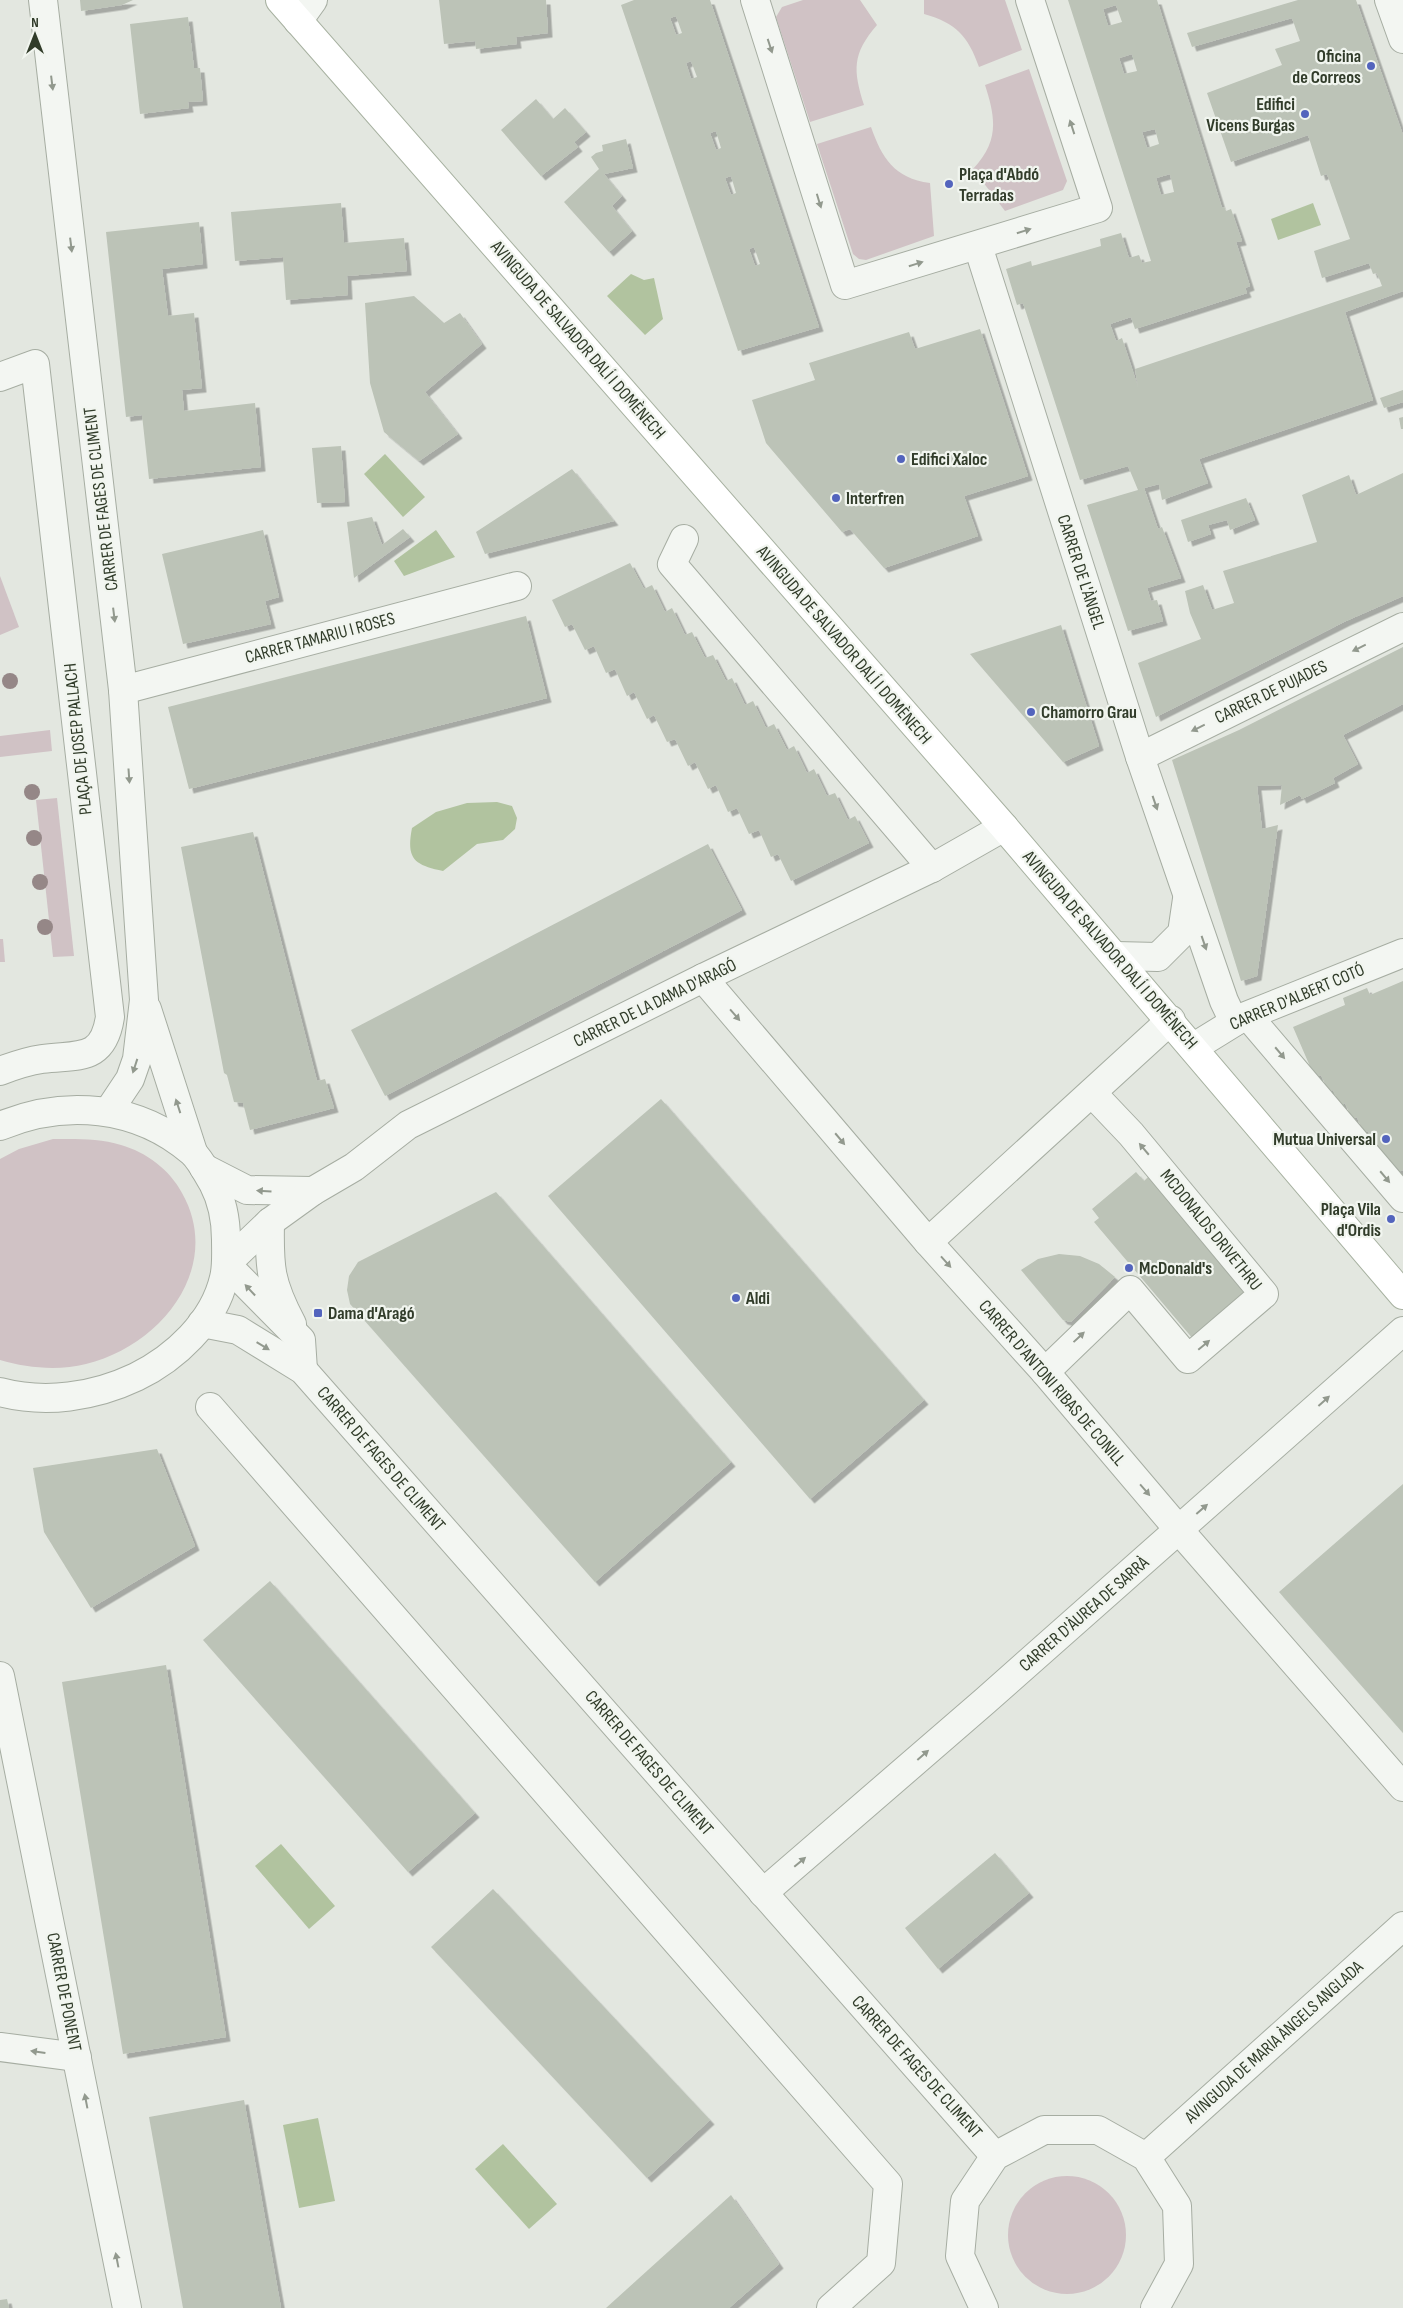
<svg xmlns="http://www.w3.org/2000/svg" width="1403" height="2308" viewBox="0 0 1403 2308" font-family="'Sofia Sans Condensed',sans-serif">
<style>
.green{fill:#d0c2c5}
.water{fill:#b1c39f}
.building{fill:#bcc3b7;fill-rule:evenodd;filter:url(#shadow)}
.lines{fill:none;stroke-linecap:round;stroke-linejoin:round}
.minor-casing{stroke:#a6ada2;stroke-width:30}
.major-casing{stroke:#a7b1a0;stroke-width:30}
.minor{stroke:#f3f6f2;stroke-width:28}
.major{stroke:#fff;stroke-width:28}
.tree{fill:#958787}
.oneway{fill:#92998e}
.poi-dot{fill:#5364bd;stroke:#f1f5ef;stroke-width:2}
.labels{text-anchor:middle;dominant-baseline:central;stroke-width:4.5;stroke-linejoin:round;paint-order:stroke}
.poi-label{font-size:18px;font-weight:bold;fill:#313c2a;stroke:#f1f5ef;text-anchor:start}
.street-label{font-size:18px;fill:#313c2a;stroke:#f1f5ef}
</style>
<defs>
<filter id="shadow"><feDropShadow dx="4.5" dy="4.5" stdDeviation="0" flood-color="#0004"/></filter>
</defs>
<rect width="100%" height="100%" fill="#e3e7e0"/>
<g class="green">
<path d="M803 0H860L877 25C852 54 853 70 864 105L810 122 776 17 782 7Z"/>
<path d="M924 0H1005L1022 50 979 67C968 36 956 23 924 14Z"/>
<path d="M1029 69 1067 181 1063 190 1005 211 973 169C999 141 996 119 985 85Z"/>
<path d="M871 127C882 158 894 178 930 183L934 236 866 260 859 259 853 254 817 144Z"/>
<path d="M0 576 19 627 0 635Z"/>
<path d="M50 730 52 751 0 757V736Z"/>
<path d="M57 798 74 956 53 957 36 800Z"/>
<path d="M0 939H3L5 962H0Z"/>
<path d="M53 1139C76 1139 99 1138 121 1145 146 1152 170 1170 182 1193 224 1267 161 1346 86 1364 58 1371 27 1368 0 1360V1159L19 1149Z"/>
<circle cx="1067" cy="2235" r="59"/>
</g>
<g class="water">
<path d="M1313 203 1321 225 1278 240 1271 219Z"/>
<path d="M631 274 644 280 654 278 663 319 645 335 607 296Z"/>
<path d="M385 454 425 497 403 517 364 474Z"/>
<path d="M436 530 455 557 404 576 394 561Z"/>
<path d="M497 802 512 806 517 818 515 829 503 840 477 844 443 871C414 865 406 859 412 828L436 812 467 803Z"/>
<path d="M281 1844 335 1906 309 1929 255 1866Z"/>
<path d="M318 2118 335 2201 299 2208 283 2125Z"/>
<path d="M503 2144 557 2204 529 2229 475 2169Z"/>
</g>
<g class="building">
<path d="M80 0H133L122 5 81 11Z"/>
<path d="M439 0H546L548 33 516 37 517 44 476 49 475 41 444 44Z"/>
<path d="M634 0H710L819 327 738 351 621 5ZM676 16 682 33 676 35 670 18ZM691 61 697 77 691 79 686 63ZM716 131 721 148 716 150 710 133ZM731 176 736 193 731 195 725 178ZM754 247 760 264 755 266 749 249Z"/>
<path d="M1068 0H1157L1222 208 1224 207 1226 211 1231 209 1242 241 1236 242 1250 286 1245 288 1247 293 1135 329 1131 317 1110 324 1116 341 1122 338 1138 387 1135 369 1382 286 1377 273 1373 274 1369 263 1322 278 1314 251 1350 239 1327 174 1321 176 1308 135 1231 162 1207 93 1282 65 1275 49 1300 41 1292 18 1192 47 1187 33 1298 0H1356L1403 135V291L1345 312 1373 400 1199 459 1208 483 1162 500 1159 484 1144 488 1158 529 1162 527 1181 578 1147 588 1151 601 1157 600 1163 621 1128 631 1087 505 1138 490 1128 466 1080 480 1023 303 1017 305 1006 269 1031 261 1032 266 1101 246 1100 239 1121 233 1129 258 1139 255 1142 263 1151 261ZM1116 5 1122 22 1108 26 1103 9ZM1132 54 1137 71 1124 74 1119 58ZM1155 129 1159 144 1147 148 1142 132ZM1170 174 1174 192 1161 195 1156 178Z"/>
<path d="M188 17 194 68H200L203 101 188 102 189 108 140 114 130 24Z"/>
<path d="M536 99 553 119 565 108 586 132 574 142 578 147 541 176 501 130Z"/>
<path d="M626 139 633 168 604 174 622 196 612 206 632 231 609 252 564 202 599 169 591 157 596 153 603 151 602 145Z"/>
<path d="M341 203 344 243 404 238 407 271 347 276 348 295 286 300 283 257 235 261 231 212Z"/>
<path d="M199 222 203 264 162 269 168 316 194 313 202 388 182 390 184 411 255 403 261 467 149 479 142 415 126 417 106 232Z"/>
<path d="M414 296 444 323 460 313 482 344 425 392 458 434 419 461 384 432 370 383 365 303Z"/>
<path d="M980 329 1028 476 964 496 978 536 884 568 850 529 842 532 766 443 752 400 815 380 809 363 909 332 915 349Z"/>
<path d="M1403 390V402L1384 408 1380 398Z"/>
<path d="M1403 417V429H1401L1399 418Z"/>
<path d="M341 446 345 502 317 503 312 448Z"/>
<path d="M572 469 614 521 485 554 476 532Z"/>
<path d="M1403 473V596L1346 621 1156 717 1138 663 1201 639 1190 613 1185 591 1203 585 1212 610 1234 603 1223 571 1317 542 1302 495 1349 475 1356 495Z"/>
<path d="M1246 498 1255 520 1230 530 1227 520 1208 525 1211 534 1188 542 1181 520Z"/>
<path d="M372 517 382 545 403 529 410 537 354 578 347 522Z"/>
<path d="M263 530 279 597 265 601 271 624 183 644 162 554Z"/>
<path d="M630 563 644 589 652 585 665 612 672 608 685 635 692 632 705 658 713 655 726 681 732 678 745 705 753 701 766 728 774 724 787 750 794 746 807 773 814 769 827 796 835 793 848 820 855 816 869 843 791 881 778 854 771 857 759 830 749 834 737 808 728 812 716 785 708 789 695 762 688 766 675 739 667 742 654 715 647 719 634 692 627 696 615 669 606 673 594 646 585 650 572 624 565 627 552 600Z"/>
<path d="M526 616 547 698 189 789 168 707Z"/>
<path d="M1061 625 1099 746 1063 762 970 654Z"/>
<path d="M1403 647V704L1343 735 1358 764 1333 778 1335 783 1302 799 1300 795 1280 805 1282 785 1257 786 1262 829 1278 825 1257 976 1241 981 1172 760 1239 730Z"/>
<path d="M253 832 317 1081 325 1079 334 1108 250 1130 243 1103 234 1102 227 1075 224 1073 181 847Z"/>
<path d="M708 844 742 910 385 1096 351 1030Z"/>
<path d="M1403 981V1170L1395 1173 1389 1158 1381 1161 1368 1131 1363 1133 1357 1117 1352 1119 1345 1103 1340 1106 1333 1090 1328 1091 1321 1075 1315 1078 1293 1027 1345 1005 1343 998 1367 988 1370 995Z"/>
<path d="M661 1099 924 1400 810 1499 548 1196Z"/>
<path d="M1136 1172 1144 1181 1149 1176 1249 1294 1194 1340 1094 1222 1099 1218 1092 1209Z"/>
<path d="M496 1192 731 1462 595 1582 350 1304 347 1290 349 1276 358 1262Z"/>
<path d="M1059 1254 1080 1256 1099 1264 1115 1277 1071 1322 1063 1320 1021 1270 1038 1259Z"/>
<path d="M157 1449 195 1546 91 1608 44 1532 33 1468Z"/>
<path d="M1403 1484V1733L1279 1592Z"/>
<path d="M270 1581 475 1813 408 1872 203 1640Z"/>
<path d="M166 1665 226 2037 123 2054 62 1682Z"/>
<path d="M995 1853 1029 1893 938 1969 905 1928Z"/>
<path d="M493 1889 710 2120 647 2178 431 1947Z"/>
<path d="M244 2100 281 2308H183L149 2117Z"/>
<path d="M731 2195 779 2264 729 2308H606Z"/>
<path d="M7 2299 9 2308H0V2300Z"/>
</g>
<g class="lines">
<g class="minor-casing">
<g id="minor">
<path d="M43 0 123 690 144 1000 137 1059 130 1079 108 1112"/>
<path d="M755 0 845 285 1098 208 1030 0"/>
<path d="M1389 0 1403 39"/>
<path d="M298 21 313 0"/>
<path d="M978 246 1140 757 1224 1001 1234 1022"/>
<path d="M0 377 35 364 110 1017C103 1063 77 1054 42 1059 28 1061 13 1066 0 1071"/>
<path d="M684 539 672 564 932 868"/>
<path d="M123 690 517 586"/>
<path d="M1140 757 1403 627"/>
<path d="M1116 956 1158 957 1182 933 1187 899"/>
<path d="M703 978 928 1242 1045 1372 1179 1530 1403 1787"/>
<path d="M147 1009 193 1152"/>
<path d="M1248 1016 1403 1198"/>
<path d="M1194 1047 1241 1018 1403 953"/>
<path d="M0 1126C64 1099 138 1105 192 1152 200 1159 207 1173 213 1183 223 1202 226 1219 226 1240 226 1253 227 1266 224 1278 214 1322 175 1358 136 1377 94 1397 45 1404 0 1392"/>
<path d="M204 1168 247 1190 313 1191"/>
<path d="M270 1222C269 1267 270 1283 292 1324"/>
<path d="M928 1242 1171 1020"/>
<path d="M226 1264 270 1222 313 1191 354 1167 408 1125 703 978 932 868 1004 827"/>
<path d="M226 1264 301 1340 303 1370"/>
<path d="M202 1323 238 1330 303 1370 995 2156"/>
<path d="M1045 1372 1130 1290 1188 1359 1264 1294 1131 1134 1092 1093"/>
<path d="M210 1407 888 2184 881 2263 831 2308"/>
<path d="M0 1676 127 2308"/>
<path d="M763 1893 985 1701 1403 1331"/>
<path d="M0 2047 77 2057"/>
<path d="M1146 2157 1403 1926"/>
<path d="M984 2308 960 2256 965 2201 995 2156 1044 2130H1098L1146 2157 1177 2206 1179 2264 1155 2308"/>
</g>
</g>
<g class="major-casing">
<path id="major" d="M280 0 1004 827 1403 1295"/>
</g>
<use href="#minor" class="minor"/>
<use href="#major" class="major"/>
</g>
<g class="tree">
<circle cx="10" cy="681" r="8"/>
<circle cx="32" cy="792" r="8"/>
<circle cx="34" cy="838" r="8"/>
<circle cx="40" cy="882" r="8"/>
<circle cx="45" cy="927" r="8"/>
</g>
<defs><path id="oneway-solid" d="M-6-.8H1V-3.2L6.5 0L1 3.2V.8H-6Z" transform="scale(1.25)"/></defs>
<g class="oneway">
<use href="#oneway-solid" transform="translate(770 46) rotate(72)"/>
<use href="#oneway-solid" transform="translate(52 83) rotate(83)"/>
<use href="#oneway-solid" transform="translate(1072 127) rotate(-108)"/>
<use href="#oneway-solid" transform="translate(819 201) rotate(73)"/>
<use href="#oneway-solid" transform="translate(1024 231) rotate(-17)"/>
<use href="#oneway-solid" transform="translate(71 245) rotate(83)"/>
<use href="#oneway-solid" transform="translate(916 264) rotate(-17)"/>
<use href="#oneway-solid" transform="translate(114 615) rotate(83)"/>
<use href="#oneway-solid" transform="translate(1359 648) rotate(154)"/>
<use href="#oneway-solid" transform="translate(1198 728) rotate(154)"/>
<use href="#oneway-solid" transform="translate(129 776) rotate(86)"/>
<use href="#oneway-solid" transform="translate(1155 803) rotate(71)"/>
<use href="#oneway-solid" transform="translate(1204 943) rotate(71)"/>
<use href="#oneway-solid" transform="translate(735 1015) rotate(49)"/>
<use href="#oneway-solid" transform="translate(1280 1053) rotate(50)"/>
<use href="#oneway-solid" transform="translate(135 1066) rotate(108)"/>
<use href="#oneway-solid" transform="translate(178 1106) rotate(-108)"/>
<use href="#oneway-solid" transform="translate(840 1139) rotate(50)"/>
<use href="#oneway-solid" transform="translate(1144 1149) rotate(-130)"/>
<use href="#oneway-solid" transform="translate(1385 1177) rotate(50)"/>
<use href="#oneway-solid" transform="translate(264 1191) rotate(-176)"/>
<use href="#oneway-solid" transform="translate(946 1262) rotate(48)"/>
<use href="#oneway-solid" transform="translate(250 1290) rotate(-133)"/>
<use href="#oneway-solid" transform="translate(1079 1337) rotate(-43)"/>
<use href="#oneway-solid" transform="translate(1204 1345) rotate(-40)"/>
<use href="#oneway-solid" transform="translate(263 1346) rotate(31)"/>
<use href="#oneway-solid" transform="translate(1324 1401) rotate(-42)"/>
<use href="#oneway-solid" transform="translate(1145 1490) rotate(49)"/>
<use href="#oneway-solid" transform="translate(1202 1509) rotate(-41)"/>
<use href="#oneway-solid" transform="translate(923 1755) rotate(-41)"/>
<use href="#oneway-solid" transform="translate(800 1862) rotate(-40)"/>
<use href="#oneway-solid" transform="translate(38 2052) rotate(-172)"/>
<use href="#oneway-solid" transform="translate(86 2101) rotate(-101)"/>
<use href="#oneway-solid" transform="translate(117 2260) rotate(-101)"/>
</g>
<g class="poi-dot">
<circle cx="1371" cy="66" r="5"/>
<circle cx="1305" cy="114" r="5"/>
<circle cx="949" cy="184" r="5"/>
<circle cx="901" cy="459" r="5"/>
<circle cx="836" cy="498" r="5"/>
<circle cx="1031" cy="712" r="5"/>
<circle cx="1386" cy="1139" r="5"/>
<circle cx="1391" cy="1219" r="5"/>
<circle cx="1129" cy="1268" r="5"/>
<circle cx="736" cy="1298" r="5"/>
<rect x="313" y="1308" width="10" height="10" rx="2.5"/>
</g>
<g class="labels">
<g class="poi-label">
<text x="1361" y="56" text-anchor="end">Oficina<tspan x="1361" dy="21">de Correos</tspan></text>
<text x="1295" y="104" text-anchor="end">Edifici<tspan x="1295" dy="21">Vicens Burgas</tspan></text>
<text x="959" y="174">Plaça d'Abdó<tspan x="959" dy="21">Terradas</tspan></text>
<text x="911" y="459">Edifici Xaloc</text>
<text x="846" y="498">Interfren</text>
<text x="1041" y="712">Chamorro Grau</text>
<text x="1376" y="1139" text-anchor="end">Mutua Universal</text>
<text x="1381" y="1209" text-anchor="end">Plaça Vila<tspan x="1381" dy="21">d'Ordis</tspan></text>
<text x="1139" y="1268">McDonald's</text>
<text x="746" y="1298">Aldi</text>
<text x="328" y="1313">Dama d'Aragó</text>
</g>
<g class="street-label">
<text transform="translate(578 340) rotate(49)">AVINGUDA DE SALVADOR DALÍ I DOMÈNECH</text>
<text transform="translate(101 499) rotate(-97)">CARRER DE FAGES DE CLIMENT</text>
<text transform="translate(1081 572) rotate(72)">CARRER DE L'ÀNGEL</text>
<text transform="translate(320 638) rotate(-15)">CARRER TAMARIU I ROSES</text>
<text transform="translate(844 645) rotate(49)">AVINGUDA DE SALVADOR DALÍ I DOMÈNECH</text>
<text transform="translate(1271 692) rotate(-26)">CARRER DE PUJADES</text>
<text transform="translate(78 739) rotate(-96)">PLAÇA DE JOSEP PALLACH</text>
<text transform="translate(1110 950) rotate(49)">AVINGUDA DE SALVADOR DALÍ I DOMÈNECH</text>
<text transform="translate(1297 997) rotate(-23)">CARRER D'ALBERT COTÓ</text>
<text transform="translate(655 1003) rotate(-26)">CARRER DE LA DAMA D'ARAGÓ</text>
<text transform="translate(1211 1230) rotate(51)">MCDONALDS DRIVETHRU</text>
<text transform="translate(1052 1383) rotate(49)">CARRER D'ANTONI RIBAS DE CONILL</text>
<text transform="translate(381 1459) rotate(49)">CARRER DE FAGES DE CLIMENT</text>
<text transform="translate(1084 1614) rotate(-41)">CARRER D'ÀUREA DE SARRÀ</text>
<text transform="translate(649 1763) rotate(49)">CARRER DE FAGES DE CLIMENT</text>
<text transform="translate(64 1992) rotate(79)">CARRER DE PONENT</text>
<text transform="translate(1274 2042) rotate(-42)">AVINGUDA DE MARIA ÀNGELS ANGLADA</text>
<text transform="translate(917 2067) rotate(48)">CARRER DE FAGES DE CLIMENT</text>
</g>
</g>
<g transform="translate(35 35)" stroke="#f1f5ef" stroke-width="4" paint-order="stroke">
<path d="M0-4L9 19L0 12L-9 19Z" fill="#313c2a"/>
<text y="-8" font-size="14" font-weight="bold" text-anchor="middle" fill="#313c2a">N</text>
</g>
</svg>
